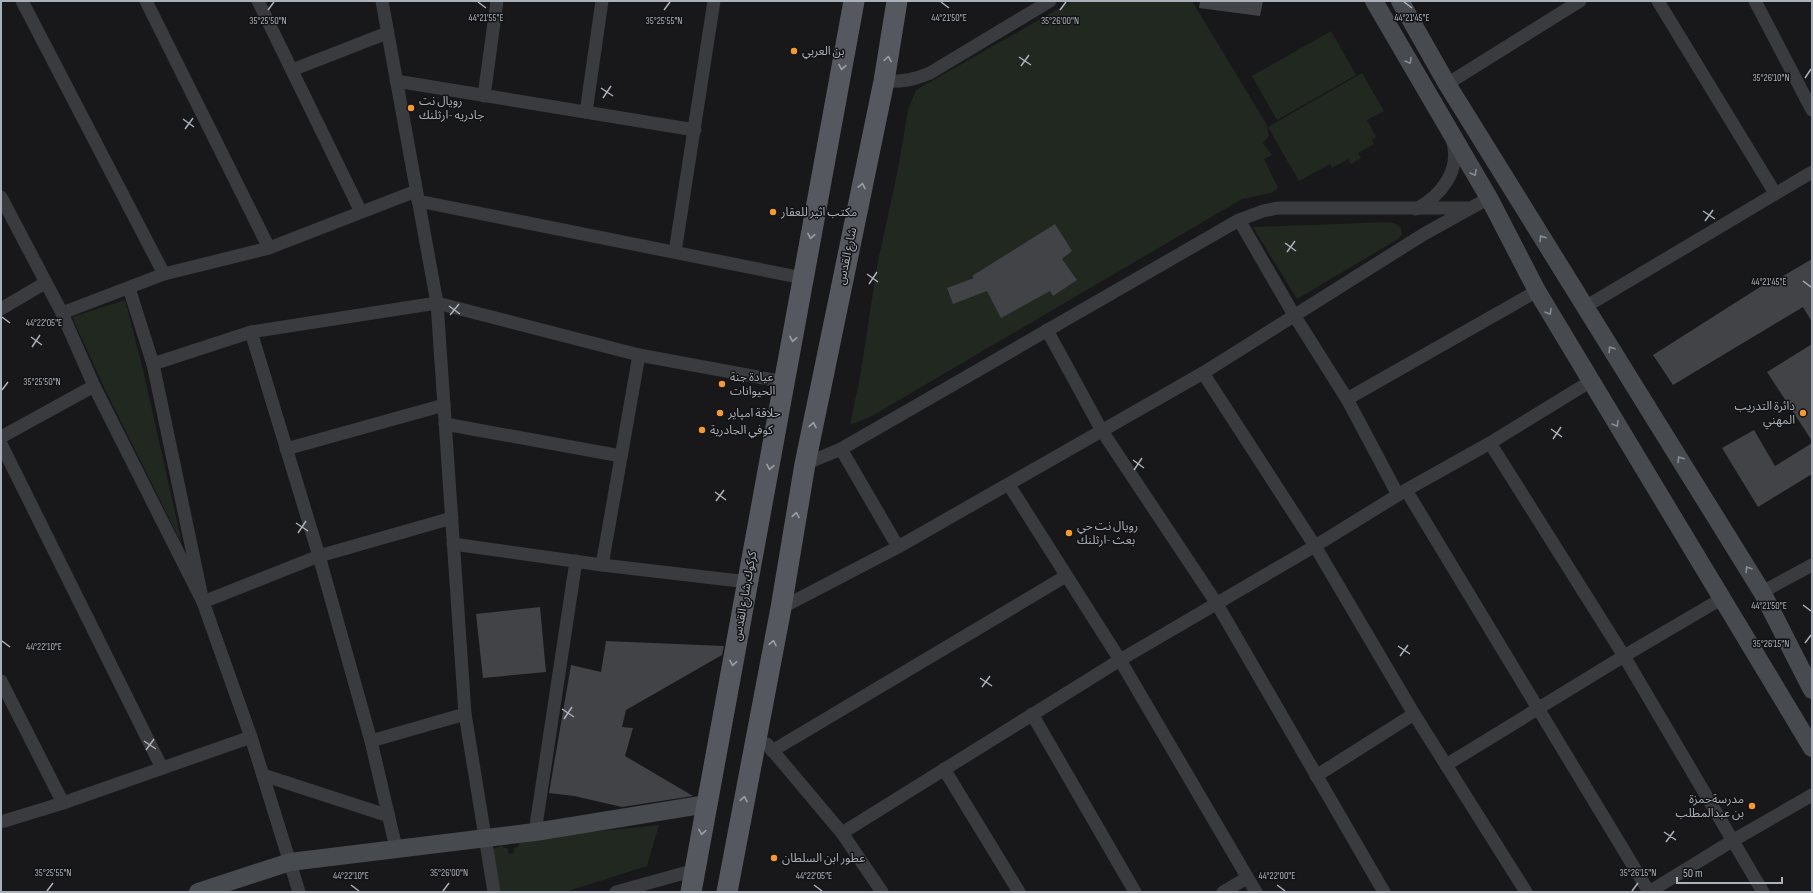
<svg xmlns="http://www.w3.org/2000/svg" width="1813" height="893" viewBox="0 0 1813 893" font-family="'Sofia Sans Condensed','Noto Sans Arabic',sans-serif">
<style>
.green{fill:#202820}
.building{fill:#424347}
.lines{fill:none;stroke-linecap:round;stroke-linejoin:round}
.street{stroke:#393b3f;stroke-width:13}
.secondary{stroke:#474a4f;stroke-width:18}
.primary{stroke:#55585e;stroke-width:21}
.oneway{stroke:#999fa8}
.oneway2{stroke:#878d95}
.ticks{fill:none;stroke:#aab1ba;stroke-width:1.5}
.poi-dot{fill:#f39a36;stroke:#131315;stroke-width:1.5}
.labels{text-anchor:middle;dominant-baseline:central;stroke-width:3;stroke-linejoin:round;paint-order:stroke}
.poi-label{font-size:12px;fill:#aab1ba;stroke:#131315;text-anchor:start}
.street-label{font-size:12px;fill:#aab1ba;stroke:#131315}
.ticks-label{font-size:10px;text-anchor:middle;fill:#aab1ba;stroke:#131315;stroke-width:3;stroke-linejoin:round;paint-order:stroke}
</style>
<rect width="100%" height="100%" fill="#18181a"/>
<g class="green">
<path d="M1072 1H1192L1267 125 1269 136 1263 143 1272 155 1264 159 1278 188 1271 193 1242 199 872 416 850 425 860 377 877 266 898 169 908 110 916 90Z"/>
<path d="M1331 31 1356 75 1277 120 1252 76Z"/>
<path d="M1362 73 1384 111 1367 120 1376 137 1372 140 1374 144 1358 153 1361 158 1351 164 1348 159 1332 168 1330 164 1299 181 1268 127Z"/>
<path d="M1390 222 1396 224 1401 228 1402 234 1398 239 1297 299 1253 227Z"/>
<path d="M125 300 143 370 182 544 103 385 72 317Z"/>
<path d="M659 825 647 866 565 892H498L490 850 501 846 508 849 509 854 514 853V848L518 847 519 842H527L523 839Z"/>
</g>
<g class="building">
<path d="M1200 1H1263L1260 16 1199 8Z"/>
<path d="M1055 224 1072 251 1062 259 1077 280 1053 296 1050 291 1001 318 987 291 953 304 947 288 974 278 972 276Z"/>
<path d="M1812 259V322L1803 307 1673 385 1653 355 1771 280 1773 282Z"/>
<path d="M1812 344V441L1767 372Z"/>
<path d="M1754 430 1775 466 1812 443V474L1758 507 1722 448Z"/>
<path d="M540 607 546 672 483 678 476 614Z"/>
<path d="M606 641 724 646 722 655 626 710 622 727 633 728 625 756 693 796 622 807 574 796 549 793 571 665 601 672Z"/>
</g>
<g class="lines">
<g class="street">
<path d="M22 1 164 274"/>
<path d="M146 1 269 248"/>
<path d="M258 1 361 212"/>
<path d="M382 1 437 303 465 714 494 892"/>
<path d="M1658 1 1775 193"/>
<path d="M1755 1 1812 110"/>
<path d="M292 70 387 33"/>
<path d="M396 81 695 130"/>
<path d="M884 81C902 82 913 80 930 73L1050 1"/>
<path d="M1447 84 1580 1"/>
<path d="M484 96 497 1"/>
<path d="M586 112 602 1"/>
<path d="M1 197 62 313 94 386 203 602 319 556 452 518"/>
<path d="M418 201 803 278"/>
<path d="M1416 209C1441 196 1462 170 1452 139"/>
<path d="M1239 220 1294 315 1347 399 1398 495"/>
<path d="M675 252 714 1"/>
<path d="M129 288 153 364 203 602 251 737 299 892"/>
<path d="M1585 307 1812 172"/>
<path d="M1 309 45 283"/>
<path d="M62 313 164 274 269 248 416 191"/>
<path d="M1047 330 1102 431 1217 604 1384 892"/>
<path d="M251 332 319 556 371 741 396 848"/>
<path d="M153 364 251 332 437 303 639 355 785 382"/>
<path d="M1203 373 1315 546 1414 714 1526 892"/>
<path d="M1347 399 1537 291"/>
<path d="M445 424 621 456"/>
<path d="M1 437 94 386"/>
<path d="M1490 443 1624 656 1763 892"/>
<path d="M1 444 162 768"/>
<path d="M286 449 444 405"/>
<path d="M841 449 898 547"/>
<path d="M805 464 841 449 1239 220 1263 211 1278 208H1468"/>
<path d="M1009 485 1120 660 1256 892"/>
<path d="M1406 490 1649 892"/>
<path d="M453 544 602 565 748 582"/>
<path d="M602 565 639 355"/>
<path d="M1762 592 1812 565"/>
<path d="M781 608 898 547 1203 373 1424 234 1489 198"/>
<path d="M1 681 63 803"/>
<path d="M1032 714 1135 892"/>
<path d="M371 741 465 714"/>
<path d="M767 744 842 833 882 892"/>
<path d="M772 751 1066 576"/>
<path d="M1446 765 1624 656 1721 599"/>
<path d="M944 769 1019 892"/>
<path d="M263 775 389 816"/>
<path d="M1316 776 1414 714"/>
<path d="M1 822 63 803 251 737"/>
<path d="M535 832 576 561"/>
<path d="M842 833 1120 660 1315 546 1406 490 1490 443 1591 381"/>
<path d="M616 892 695 870"/>
<path d="M1223 892 1247 878"/>
<path d="M1649 892 1732 841 1812 795"/>
</g>
<g class="secondary">
<path d="M1374 1 1489 198 1537 291 1812 748"/>
<path d="M1400 1 1447 84 1762 592 1812 690"/>
<path d="M198 892 290 862 535 832 707 804"/>
</g>
<g class="primary">
<path d="M691 892 854 1"/>
<path d="M727 892 781 608 805 464 884 81 897 1"/>
</g>
</g>
<defs><path id="oneway-chevron" d="M-2-3.5L2.5 0L-2 3.5" fill="none" stroke-width="1.6" stroke-linecap="round" stroke-linejoin="round"/></defs>
<g class="oneway">
<use href="#oneway-chevron" transform="translate(888 59) rotate(-81)"/>
<use href="#oneway-chevron" transform="translate(842 67) rotate(101)"/>
<use href="#oneway-chevron" transform="translate(862 186) rotate(-78)"/>
<use href="#oneway-chevron" transform="translate(811 236) rotate(100)"/>
<use href="#oneway-chevron" transform="translate(793 339) rotate(101)"/>
<use href="#oneway-chevron" transform="translate(813 425) rotate(-79)"/>
<use href="#oneway-chevron" transform="translate(770 467) rotate(101)"/>
<use href="#oneway-chevron" transform="translate(796 515) rotate(-80)"/>
<use href="#oneway-chevron" transform="translate(773 643) rotate(-79)"/>
<use href="#oneway-chevron" transform="translate(733 663) rotate(101)"/>
<use href="#oneway-chevron" transform="translate(744 799) rotate(-79)"/>
<use href="#oneway-chevron" transform="translate(702 832) rotate(100)"/>
</g>
<g class="oneway2">
<use href="#oneway-chevron" transform="translate(1409 61) rotate(60)"/>
<use href="#oneway-chevron" transform="translate(1474 173) rotate(60)"/>
<use href="#oneway-chevron" transform="translate(1542 238) rotate(-122)"/>
<use href="#oneway-chevron" transform="translate(1549 312) rotate(59)"/>
<use href="#oneway-chevron" transform="translate(1611 349) rotate(-122)"/>
<use href="#oneway-chevron" transform="translate(1616 424) rotate(59)"/>
<use href="#oneway-chevron" transform="translate(1680 459) rotate(-122)"/>
<use href="#oneway-chevron" transform="translate(1748 569) rotate(-122)"/>
</g>
<path class="ticks" d="M478 2 486 8M941 2 949 8M1404 2 1412 8M268 10 274 2M664 10 670 2M1060 10 1066 2M1019 57 1031 65M1021 66 1029 55M1805 78 1811 69M601 88 613 96M603 98 611 86M183 119 194 127M185 129 193 118M1703 211 1715 219M1705 221 1713 210M1285 243 1296 251M1287 252 1295 241M867 274 878 282M1803 281 1811 287M869 284 877 272M449 306 460 314M450 315 459 304M2 317 10 323M31 337 42 345M32 347 40 335M2 390 8 382M1551 429 1562 437M1553 439 1561 427M1133 460 1144 468M1134 470 1142 458M715 492 726 500M716 501 724 490M296 523 308 531M298 533 306 521M1803 605 1811 611M2 641 10 647M1805 643 1811 635M1398 646 1410 654M1400 656 1408 645M980 678 992 686M982 687 990 676M562 709 574 717M564 719 572 707M144 741 156 749M146 750 154 739M1664 832 1676 840M1666 842 1674 831M351 885 359 891M814 885 822 891M1277 885 1285 891M47 891 53 883M443 891 449 883M1632 891 1638 883"/>
<g class="poi-dot">
<circle cx="794" cy="51" r="4"/>
<circle cx="411" cy="108" r="4"/>
<circle cx="773" cy="212" r="4"/>
<circle cx="722" cy="384" r="4"/>
<circle cx="720" cy="413" r="4"/>
<circle cx="1803" cy="413" r="4"/>
<circle cx="702" cy="430" r="4"/>
<circle cx="1069" cy="533" r="4"/>
<circle cx="1752" cy="806" r="4"/>
<circle cx="774" cy="858" r="4"/>
</g>
<g class="labels">
<g class="poi-label">
<text x="802" y="51">بن العربي</text>
<text x="419" y="101">رويال نت<tspan x="419" dy="14">جادريه -ارثلنك</tspan></text>
<text x="781" y="212">مكتب اثير للعقار</text>
<text x="730" y="377">عيادة جنة<tspan x="730" dy="14">الحيوانات</tspan></text>
<text x="1795" y="406" text-anchor="end">دائرة التدريب<tspan x="1795" dy="14">المهني</tspan></text>
<text x="728" y="413">حلاقة امپاير</text>
<text x="710" y="430">كوفي الجادرية</text>
<text x="1077" y="526">رويال نت حي<tspan x="1077" dy="14">بعث -ارثلنك</tspan></text>
<text x="1744" y="799" text-anchor="end">مدرسةحمزة<tspan x="1744" dy="14">بن عبدالمطلب</tspan></text>
<text x="782" y="858">عطور ابن السلطان</text>
</g>
<g class="street-label">
<text transform="translate(847 256) rotate(-78)">شارع القدس</text>
<text transform="translate(745 596) rotate(-80)">كركوك,شارع القدس</text>
</g>
</g>
<g class="ticks-label">
<text x="486" y="21">44°21'55"E</text>
<text x="949" y="21">44°21'50"E</text>
<text x="1412" y="21">44°21'45"E</text>
<text x="268" y="24">35°25'50"N</text>
<text x="664" y="24">35°25'55"N</text>
<text x="1060" y="24">35°26'00"N</text>
<text x="1771" y="81">35°26'10"N</text>
<text x="1769" y="285">44°21'45"E</text>
<text x="44" y="326">44°22'05"E</text>
<text x="42" y="385">35°25'50"N</text>
<text x="1769" y="609">44°21'50"E</text>
<text x="1771" y="647">35°26'15"N</text>
<text x="44" y="650">44°22'10"E</text>
<text x="53" y="876">35°25'55"N</text>
<text x="449" y="876">35°26'00"N</text>
<text x="1638" y="876">35°26'15"N</text>
<text x="351" y="879">44°22'10"E</text>
<text x="814" y="879">44°22'05"E</text>
<text x="1277" y="879">44°22'00"E</text>
</g>
<rect width="1813" height="893" fill="none" stroke="#aab1ba" stroke-width="4"/>
<path d="M1677 877v6h105v-6" fill="none" stroke="#aab1ba" stroke-width="2"/>
<text x="1683" y="877" font-size="12" fill="#aab1ba" stroke="#131315" stroke-width="3" paint-order="stroke">50 m</text>
</svg>
